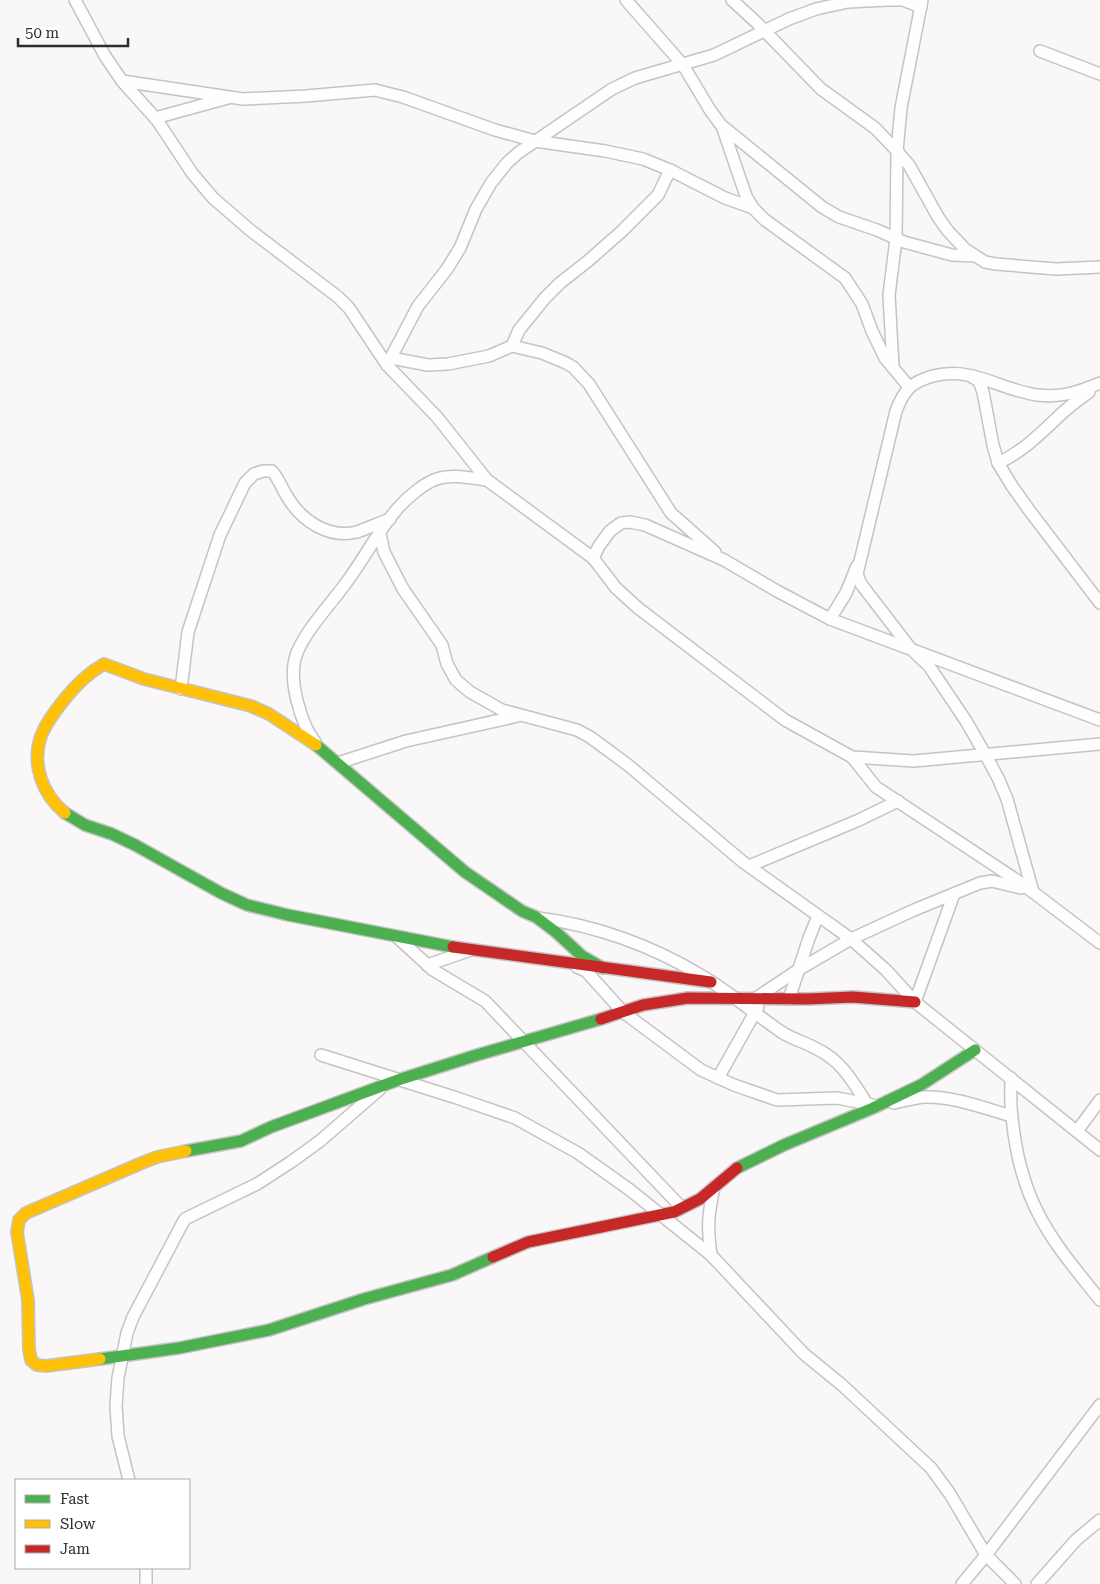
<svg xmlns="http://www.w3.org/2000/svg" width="1100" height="1584" viewBox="0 0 1100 1584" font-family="'Roboto Serif',serif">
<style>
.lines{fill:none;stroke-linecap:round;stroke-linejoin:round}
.street-casing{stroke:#c5c3c4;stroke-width:14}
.fast-casing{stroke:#c5c3c4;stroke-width:14}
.slow-casing{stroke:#c5c3c4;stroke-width:14}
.jam-casing{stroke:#c5c3c4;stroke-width:14}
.street{stroke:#fefefe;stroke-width:11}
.fast{stroke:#4caf50;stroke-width:11}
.slow{stroke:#ffc107;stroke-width:11}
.jam{stroke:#c62828;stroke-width:11}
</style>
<rect width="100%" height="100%" fill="#f9f7f8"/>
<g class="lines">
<g class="street-casing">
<g id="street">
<path d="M75 0 105 56 122 81 157 120 192 173 213 198 250 230 338 297 349 308 387 365 437 417 487 480 593 558 616 588 638 608 785 720 852 757 914 761 1100 744"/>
<path d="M626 0 683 65 710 110 721 125 822 207 839 217 877 230 904 242 952 255 975 256"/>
<path d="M732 0 756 22 821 89 875 128 897 151 909 165 938 217 948 231 965 249 985 262 996 264 1056 269 1100 267"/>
<path d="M890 0H903L921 7"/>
<path d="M1040 51 1100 74"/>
<path d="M122 81 243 99 306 96 375 90 403 97 495 130 535 141 605 151 643 159 670 170 725 198 753 208"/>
<path d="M155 118 228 98"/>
<path d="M723 129 746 196 753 208 765 220 845 278 862 304 872 331 885 358 909 387"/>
<path d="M512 346 519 330 545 298 560 283 588 261 622 231 658 195 670 170"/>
<path d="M391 358 428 365 448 364 489 356 512 346 542 353 566 363 573 367 589 384 671 513 715 552"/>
<path d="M387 365 418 306 447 269 460 248 476 209 491 183 507 163 518 153 612 89 635 78 714 55 789 19 816 9 848 2 888 0"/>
<path d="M893 367 889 295 896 239 897 151 901 108 922 0"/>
<path d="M972 377 979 381 983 392 993 445 998 463 1012 486 1029 510 1100 603"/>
<path d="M998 463C1022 452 1039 435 1058 417 1067 408 1078 400 1089 392"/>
<path d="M380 534 384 552 403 589 442 645 447 664 456 680 470 692 502 710 577 730 590 737 628 765 743 862 851 939 886 970 915 1002 1100 1150"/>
<path d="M593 558 599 546 610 531 621 523 630 522 645 525 724 560 777 591 830 619 1100 720"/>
<path d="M830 619 846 593 857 566"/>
<path d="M181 689 188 632 220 535 245 483 254 474 263 471H272C279 479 282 489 288 498 302 521 329 539 357 532 368 528 379 523 390 519"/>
<path d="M315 742C301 724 289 682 295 659 301 635 331 604 346 583 364 559 378 531 398 508 407 498 422 485 434 480 450 473 471 478 487 480"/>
<path d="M852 757 876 787 1021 883 1100 943"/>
<path d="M338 763 406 741 518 716"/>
<path d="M749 866 859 820 898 801"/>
<path d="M1033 892 1007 799 998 778 985 754 966 721 929 666 911 649 861 584 857 574 896 411C904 390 911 382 933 376 973 366 1000 390 1037 395 1062 398 1078 392 1100 383"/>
<path d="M538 918C595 925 653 946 702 976 729 992 754 1013 780 1031 791 1039 805 1042 817 1049 842 1061 853 1082 867 1104"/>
<path d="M398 938 433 970 485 1001 682 1208"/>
<path d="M427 965 468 951"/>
<path d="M577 967 586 971 623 1012 701 1070 734 1085 777 1100 837 1098 878 1106"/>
<path d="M756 998 798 970 851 939 914 910 980 883 992 881 1021 888"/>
<path d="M789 999 809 938 818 916"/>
<path d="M915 1002 954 894"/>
<path d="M321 1055 457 1098 515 1118 578 1153 630 1190 711 1255 804 1354 842 1385 931 1468 950 1494 986 1555 1015 1584"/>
<path d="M718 1078 758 1007"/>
<path d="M1011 1078C1011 1091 1010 1104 1012 1117 1015 1149 1023 1184 1038 1213 1054 1245 1078 1272 1100 1300"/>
<path d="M894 1103C903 1101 914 1098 924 1097 953 1096 984 1108 1011 1116"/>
<path d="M1077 1131 1100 1100"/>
<path d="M711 1255C707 1227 708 1215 714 1187"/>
<path d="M129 1480 118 1436 116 1406 118 1378 127 1333 133 1317 181 1226 185 1219 193 1215 257 1184 291 1162 320 1141 380 1089"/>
<path d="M146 1584V1568"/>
<path d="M962 1584 986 1555 1100 1405"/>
<path d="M1037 1584 1076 1540 1100 1520"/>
</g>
</g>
<g class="fast-casing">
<g id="fast">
<path d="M316 745 465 872 522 911 536 917 557 933 582 956 603 968"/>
<path d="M65 813 85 825 112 834 135 845 221 893 247 905 288 915 453 947"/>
<path d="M186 1151 241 1141 271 1127 398 1080 477 1055 601 1019"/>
<path d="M737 1168 784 1145 873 1108 921 1085 975 1050"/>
<path d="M100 1359 179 1348 269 1330 364 1299 452 1275 493 1257"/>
</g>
</g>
<g class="slow-casing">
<g id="slow">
<path d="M65 813C43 795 31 765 41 736 46 723 55 711 64 700 75 686 88 673 104 664L144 679 251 706 269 714 316 745"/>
<path d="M100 1359 46 1366 37 1365 31 1360 29 1349 28 1300 17 1232 19 1220 26 1213 144 1162 157 1157 186 1151"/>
</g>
</g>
<g class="jam-casing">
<g id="jam">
<path d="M453 947 711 982"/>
<path d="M601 1019 643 1005 688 998 807 999 853 997 915 1002"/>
<path d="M493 1257 528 1242 674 1212 700 1199 737 1168"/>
</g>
</g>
<use href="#street" class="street"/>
<use href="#fast" class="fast"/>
<use href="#slow" class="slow"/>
<use href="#jam" class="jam"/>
</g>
<rect x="15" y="1479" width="175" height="90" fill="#ffffff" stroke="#ababab"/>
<rect x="25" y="1495" width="25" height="8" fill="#4caf50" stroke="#ababab"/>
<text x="60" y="1504" font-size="15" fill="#2e2d2e">Fast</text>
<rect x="25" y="1520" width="25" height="8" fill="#ffc107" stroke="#ababab"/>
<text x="60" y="1529" font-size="15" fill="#2e2d2e">Slow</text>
<rect x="25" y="1545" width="25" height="8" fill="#c62828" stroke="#ababab"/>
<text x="60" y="1554" font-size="15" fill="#2e2d2e">Jam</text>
<path d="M18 38v8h110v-8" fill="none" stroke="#2e2d2e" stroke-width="2.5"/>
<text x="25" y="38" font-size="15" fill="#2e2d2e" stroke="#ffffff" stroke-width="4" paint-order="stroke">50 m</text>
</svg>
